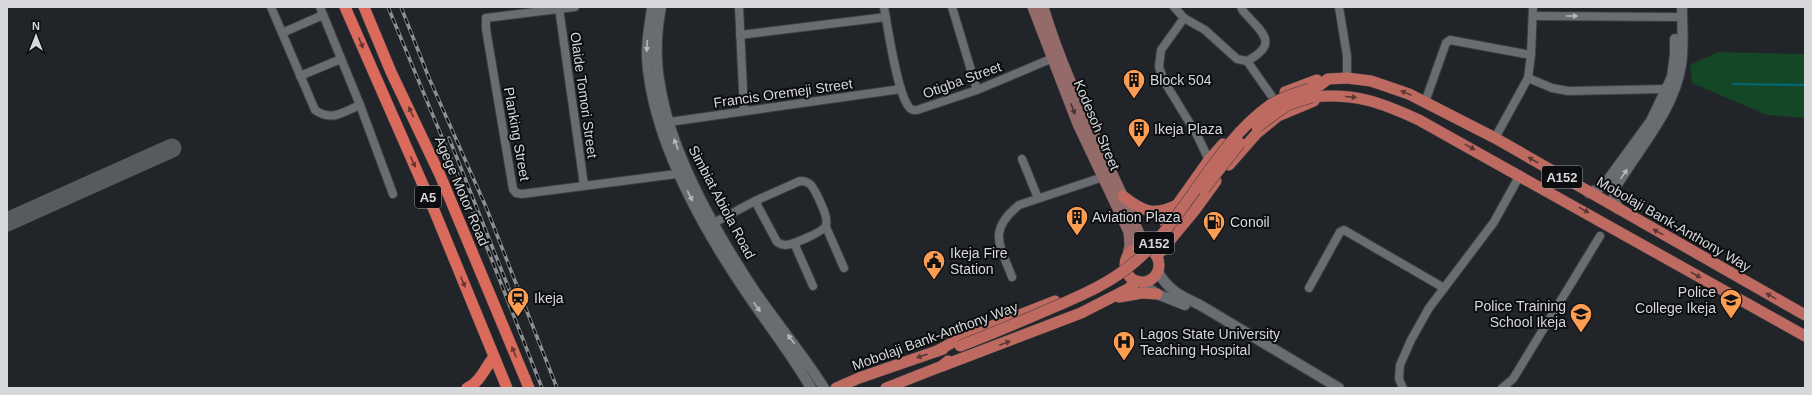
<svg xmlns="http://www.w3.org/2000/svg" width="1812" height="395" viewBox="0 0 1812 395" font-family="Helvetica,sans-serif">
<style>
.green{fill:#144726}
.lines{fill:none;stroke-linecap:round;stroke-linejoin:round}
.stream{stroke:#00697a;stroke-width:2}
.taxiway{stroke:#575a5e;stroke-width:19}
.minor-casing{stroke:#3c3e41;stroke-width:10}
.tertiary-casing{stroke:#3c3e41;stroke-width:12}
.secondary-casing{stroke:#3c3e41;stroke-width:12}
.primary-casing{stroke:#3c3e41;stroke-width:12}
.trunk-casing{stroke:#3c3e41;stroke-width:12}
.minor{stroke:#696c70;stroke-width:8}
.tertiary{stroke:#696c70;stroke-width:10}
.secondary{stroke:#946b68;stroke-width:11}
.primary{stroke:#be6a60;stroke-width:11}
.trunk{stroke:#da6a5b;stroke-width:11}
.rail-casing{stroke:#8d9093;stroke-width:3.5}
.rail{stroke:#0c0d0f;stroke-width:2;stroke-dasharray:6;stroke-linecap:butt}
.primary-bridge-casing{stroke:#3c3e41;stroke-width:12;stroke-linecap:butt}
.primary-bridge{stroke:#be6a60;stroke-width:11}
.oneway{fill:#b5b8bb}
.oneway2{fill:#693731}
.oneway3{fill:#5c3733}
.oneway4{fill:#423333}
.labels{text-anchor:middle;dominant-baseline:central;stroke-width:4;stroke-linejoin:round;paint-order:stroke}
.shield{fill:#0c0d0f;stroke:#999b9e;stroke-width:1}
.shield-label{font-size:13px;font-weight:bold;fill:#d6d8db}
.street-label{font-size:14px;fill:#d6d8db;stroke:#0c0d0f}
.poi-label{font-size:14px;fill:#d6d8db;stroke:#0c0d0f;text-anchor:start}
</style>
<rect width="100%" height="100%" fill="#212428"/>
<path class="green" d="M1718 52 1805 54V118L1767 115 1692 83 1690 65Z"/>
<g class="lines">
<path class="stream" d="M1733 84 1805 85"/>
<path class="taxiway" d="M7 222 172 148"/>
<g class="minor-casing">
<g id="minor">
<path d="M271 7 315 110C332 122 343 112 360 105"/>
<path d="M320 7 360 105 393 194"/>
<path d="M575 7 486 18V29L513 189 516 193 522 194 684 173"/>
<path d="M739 7 744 111"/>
<path d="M884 7C888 28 897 93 909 107 911 110 913 110 917 110L977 90 1053 58"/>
<path d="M952 7 977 90"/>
<path d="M1174 7 1184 18 1205 30 1237 59 1247 61"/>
<path d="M1241 7 1243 11C1261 32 1281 43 1247 61"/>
<path d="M1339 7 1347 56V78"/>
<path d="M559 8 584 185"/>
<path d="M1533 16 1675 17"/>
<path d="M1184 18 1161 50 1159 67 1164 81 1197 135 1209 160"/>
<path d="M282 33 323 15"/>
<path d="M740 35 886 17"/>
<path d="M1247 61 1273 98"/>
<path d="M300 76 341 59"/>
<path d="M1528 78 1552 88 1568 91 1666 89"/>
<path d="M1425 102 1446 43 1450 40 1531 55"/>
<path d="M669 122 901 89"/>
<path d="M1495 138 1528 78 1531 55 1533 7"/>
<path d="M1022 159 1038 198"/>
<path d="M708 226 755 201 800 181C805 181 808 182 811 185 816 192 829 217 826 225 824 232 794 244 786 245 783 245 780 244 777 242L755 201"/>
<path d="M826 227 844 268"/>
<path d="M794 243 813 286"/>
<path d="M1012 277C1000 245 987 231 1019 205L1103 177"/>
<path d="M1309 288 1340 232 1344 230 1444 288"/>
<path d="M1403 388 1399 379 1400 365 1411 340 1429 308 1494 222 1520 175"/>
<path d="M1502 388 1513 379 1600 236"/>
</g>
</g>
<g class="tertiary-casing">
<g id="tertiary">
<path d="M652 7C650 24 646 41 647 58 652 140 703 229 748 295 769 326 792 355 811 388"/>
<path d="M661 7C656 33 655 59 660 85 671 155 715 231 754 290 776 323 803 354 824 388"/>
<path d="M1589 193 1598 189 1605 184 1651 121 1672 77 1675 54V39"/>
<path d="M1618 209 1614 197 1615 188C1638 149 1674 111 1681 65 1684 46 1682 26 1682 7"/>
<path d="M1158 272C1169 291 1181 296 1200 305L1339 388"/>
<path d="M1140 282 1157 294 1185 305"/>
</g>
</g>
<g class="secondary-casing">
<g id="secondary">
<path d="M1033 7 1078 124 1129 232 1130 245 1128 255"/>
<path d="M1043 7C1068 91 1112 167 1145 248"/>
</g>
</g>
<g class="primary-casing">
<g id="primary">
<path d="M1309 89 1320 85 1328 79 1347 78 1371 81 1409 94 1495 138 1805 315"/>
<path d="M1285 92 1317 80"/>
<path d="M1312 97C1356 93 1380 102 1419 120L1805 336"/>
<path d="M1229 165 1257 133 1278 116 1314 101"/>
<path d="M1123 196C1142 211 1154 217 1177 205"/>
<path d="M1165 222 1209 160 1223 144"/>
<circle cx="1142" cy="265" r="17"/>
<path d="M1157 256 1195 210 1216 181"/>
<path d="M1119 297 1142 293 1157 294"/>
<path d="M937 351 957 340 1055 301"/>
<path d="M942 366 1081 313 1128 289 1137 281"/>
<path d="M836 388 859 378 943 349"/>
<path d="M886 388 942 366 948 361"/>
</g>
</g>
<g class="trunk-casing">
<g id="trunk">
<path d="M345 7 434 210 507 388"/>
<path d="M364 7 391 72 440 175 529 388"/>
<path d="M467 388C481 382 485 367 494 357"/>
</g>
</g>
<use href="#minor" class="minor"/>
<use href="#tertiary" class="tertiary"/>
<use href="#secondary" class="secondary"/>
<use href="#primary" class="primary"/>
<use href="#trunk" class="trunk"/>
<g class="rail-casing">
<g id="rail">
<path d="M388 7 473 212 542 388"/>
<path d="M401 7 429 78 486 207 557 388"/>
<path d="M449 138 515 304"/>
</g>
</g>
<use href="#rail" class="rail"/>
<g class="primary-bridge-casing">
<g id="primary-bridge">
<path d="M1257 127 1287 105 1312 97"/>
<path d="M1204 189 1240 143"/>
<path d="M960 346C991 334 1022 321 1052 308 1082 295 1111 283 1136 261 1188 216 1213 146 1270 105 1282 97 1296 93 1309 89"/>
</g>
</g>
<use href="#primary-bridge" class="primary-bridge"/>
</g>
<defs><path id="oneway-solid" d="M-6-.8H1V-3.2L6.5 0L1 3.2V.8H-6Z"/></defs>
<g class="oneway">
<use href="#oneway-solid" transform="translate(1572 16)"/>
<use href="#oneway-solid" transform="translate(647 46) rotate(93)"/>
<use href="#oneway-solid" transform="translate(676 144) rotate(-111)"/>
<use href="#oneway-solid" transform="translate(1624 174) rotate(-56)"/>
<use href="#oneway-solid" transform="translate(690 196) rotate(63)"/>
<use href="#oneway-solid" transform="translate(757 307) rotate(55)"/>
<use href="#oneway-solid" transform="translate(791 339) rotate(-127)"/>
</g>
<g class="oneway2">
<use href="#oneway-solid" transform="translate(361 43) rotate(67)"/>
<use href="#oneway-solid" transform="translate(411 112) rotate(-115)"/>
<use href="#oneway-solid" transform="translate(413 162) rotate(66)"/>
<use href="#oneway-solid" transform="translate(463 282) rotate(67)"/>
<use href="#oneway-solid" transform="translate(514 352) rotate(-113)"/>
</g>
<g class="oneway3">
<use href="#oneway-solid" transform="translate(1406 93) rotate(-158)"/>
<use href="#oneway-solid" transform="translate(1351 97) rotate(5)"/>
<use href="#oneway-solid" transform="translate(1470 147) rotate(29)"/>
<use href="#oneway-solid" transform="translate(1533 160) rotate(-150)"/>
<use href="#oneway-solid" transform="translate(1584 210) rotate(29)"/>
<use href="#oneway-solid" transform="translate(1658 232) rotate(-151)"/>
<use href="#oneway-solid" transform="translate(1696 275) rotate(30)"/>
<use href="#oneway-solid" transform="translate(1771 296) rotate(-151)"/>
<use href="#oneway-solid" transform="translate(1005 343) rotate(-21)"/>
<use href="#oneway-solid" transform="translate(922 356) rotate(161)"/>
</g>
<use class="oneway4" href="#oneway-solid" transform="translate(1073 109) rotate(69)"/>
<defs>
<g id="building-pin" transform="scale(1.15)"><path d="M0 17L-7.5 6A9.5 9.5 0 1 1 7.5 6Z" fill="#fc9d54" stroke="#0c0d0f"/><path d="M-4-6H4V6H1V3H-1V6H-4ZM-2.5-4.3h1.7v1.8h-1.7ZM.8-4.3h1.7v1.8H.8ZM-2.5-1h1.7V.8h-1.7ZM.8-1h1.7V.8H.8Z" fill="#111"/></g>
<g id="fuel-pin" transform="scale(1.15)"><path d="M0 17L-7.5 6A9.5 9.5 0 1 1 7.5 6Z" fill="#fc9d54" stroke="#0c0d0f"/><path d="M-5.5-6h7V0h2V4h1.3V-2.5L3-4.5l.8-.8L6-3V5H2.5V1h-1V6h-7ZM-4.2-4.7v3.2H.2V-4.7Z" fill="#111"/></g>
<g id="civic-pin" transform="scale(1.15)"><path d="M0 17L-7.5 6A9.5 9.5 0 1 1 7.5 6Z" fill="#fc9d54" stroke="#0c0d0f"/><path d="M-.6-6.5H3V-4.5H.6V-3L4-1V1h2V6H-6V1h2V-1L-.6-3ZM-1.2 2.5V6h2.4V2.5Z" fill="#111"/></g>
<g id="station-pin" transform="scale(1.15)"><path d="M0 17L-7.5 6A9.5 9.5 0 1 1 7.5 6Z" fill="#fc9d54" stroke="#0c0d0f"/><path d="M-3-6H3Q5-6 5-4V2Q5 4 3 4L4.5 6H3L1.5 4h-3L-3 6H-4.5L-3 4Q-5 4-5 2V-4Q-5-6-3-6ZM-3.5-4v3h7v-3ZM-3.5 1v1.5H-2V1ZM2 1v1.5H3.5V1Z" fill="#111"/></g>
<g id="school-pin" transform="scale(1.15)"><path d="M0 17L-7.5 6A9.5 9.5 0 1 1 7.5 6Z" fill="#fc9d54" stroke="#0c0d0f"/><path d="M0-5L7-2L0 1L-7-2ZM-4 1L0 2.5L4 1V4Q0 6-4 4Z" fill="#111"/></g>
<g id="hospital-pin" transform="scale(1.15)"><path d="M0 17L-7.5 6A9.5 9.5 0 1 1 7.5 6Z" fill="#fc9d54" stroke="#0c0d0f"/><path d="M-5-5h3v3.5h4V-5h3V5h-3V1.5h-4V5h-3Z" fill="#111"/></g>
</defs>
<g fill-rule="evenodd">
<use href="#building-pin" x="1134" y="80"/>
<use href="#building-pin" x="1139" y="129"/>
<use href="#building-pin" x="1077" y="217"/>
<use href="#fuel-pin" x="1214" y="222"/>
<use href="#civic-pin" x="934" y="261"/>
<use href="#station-pin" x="518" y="298"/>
<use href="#school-pin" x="1731" y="300"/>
<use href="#school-pin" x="1581" y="314"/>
<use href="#hospital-pin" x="1124" y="342"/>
</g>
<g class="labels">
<g class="shield">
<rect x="1542" y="166" width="40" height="22" rx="3"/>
<rect x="415" y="186" width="26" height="22" rx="3"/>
<rect x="1134" y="232" width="40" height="22" rx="3"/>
</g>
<g class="shield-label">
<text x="1562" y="177">A152</text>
<text x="428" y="197">A5</text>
<text x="1154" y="243">A152</text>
</g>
<g class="street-label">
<text transform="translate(962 80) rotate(-20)">Otigba Street</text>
<text transform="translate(783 93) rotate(-8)">Francis Oremeji Street</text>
<text transform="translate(584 95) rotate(82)">Olaide Tomori Street</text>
<text transform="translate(1097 125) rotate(67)">Kodesoh Street</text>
<text transform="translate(517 134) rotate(80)">Planking Street</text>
<text transform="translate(462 191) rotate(67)">Agege Motor Road</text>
<text transform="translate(722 202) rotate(62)">Simbiat Abiola Road</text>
<text transform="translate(1674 224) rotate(30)">Mobolaji Bank-Anthony Way</text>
<text transform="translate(935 336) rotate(-20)">Mobolaji Bank-Anthony Way</text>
</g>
<g class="poi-label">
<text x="1150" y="80">Block 504</text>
<text x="1154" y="129">Ikeja Plaza</text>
<text x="1092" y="217">Aviation Plaza</text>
<text x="1230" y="222">Conoil</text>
<text x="950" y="253">Ikeja Fire<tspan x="950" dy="16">Station</tspan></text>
<text x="1716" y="292" text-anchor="end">Police<tspan x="1716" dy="16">College Ikeja</tspan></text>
<text x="534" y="298">Ikeja</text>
<text x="1566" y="306" text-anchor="end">Police Training<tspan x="1566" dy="16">School Ikeja</tspan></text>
<text x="1140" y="334">Lagos State University<tspan x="1140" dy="16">Teaching Hospital</tspan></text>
</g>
</g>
<rect width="1812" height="395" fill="none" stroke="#d6d8db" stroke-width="16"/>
<g transform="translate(36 36)" stroke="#0c0d0f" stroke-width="3" paint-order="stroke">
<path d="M0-3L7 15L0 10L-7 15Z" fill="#d6d8db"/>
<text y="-6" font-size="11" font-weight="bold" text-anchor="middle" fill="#d6d8db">N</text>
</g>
</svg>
